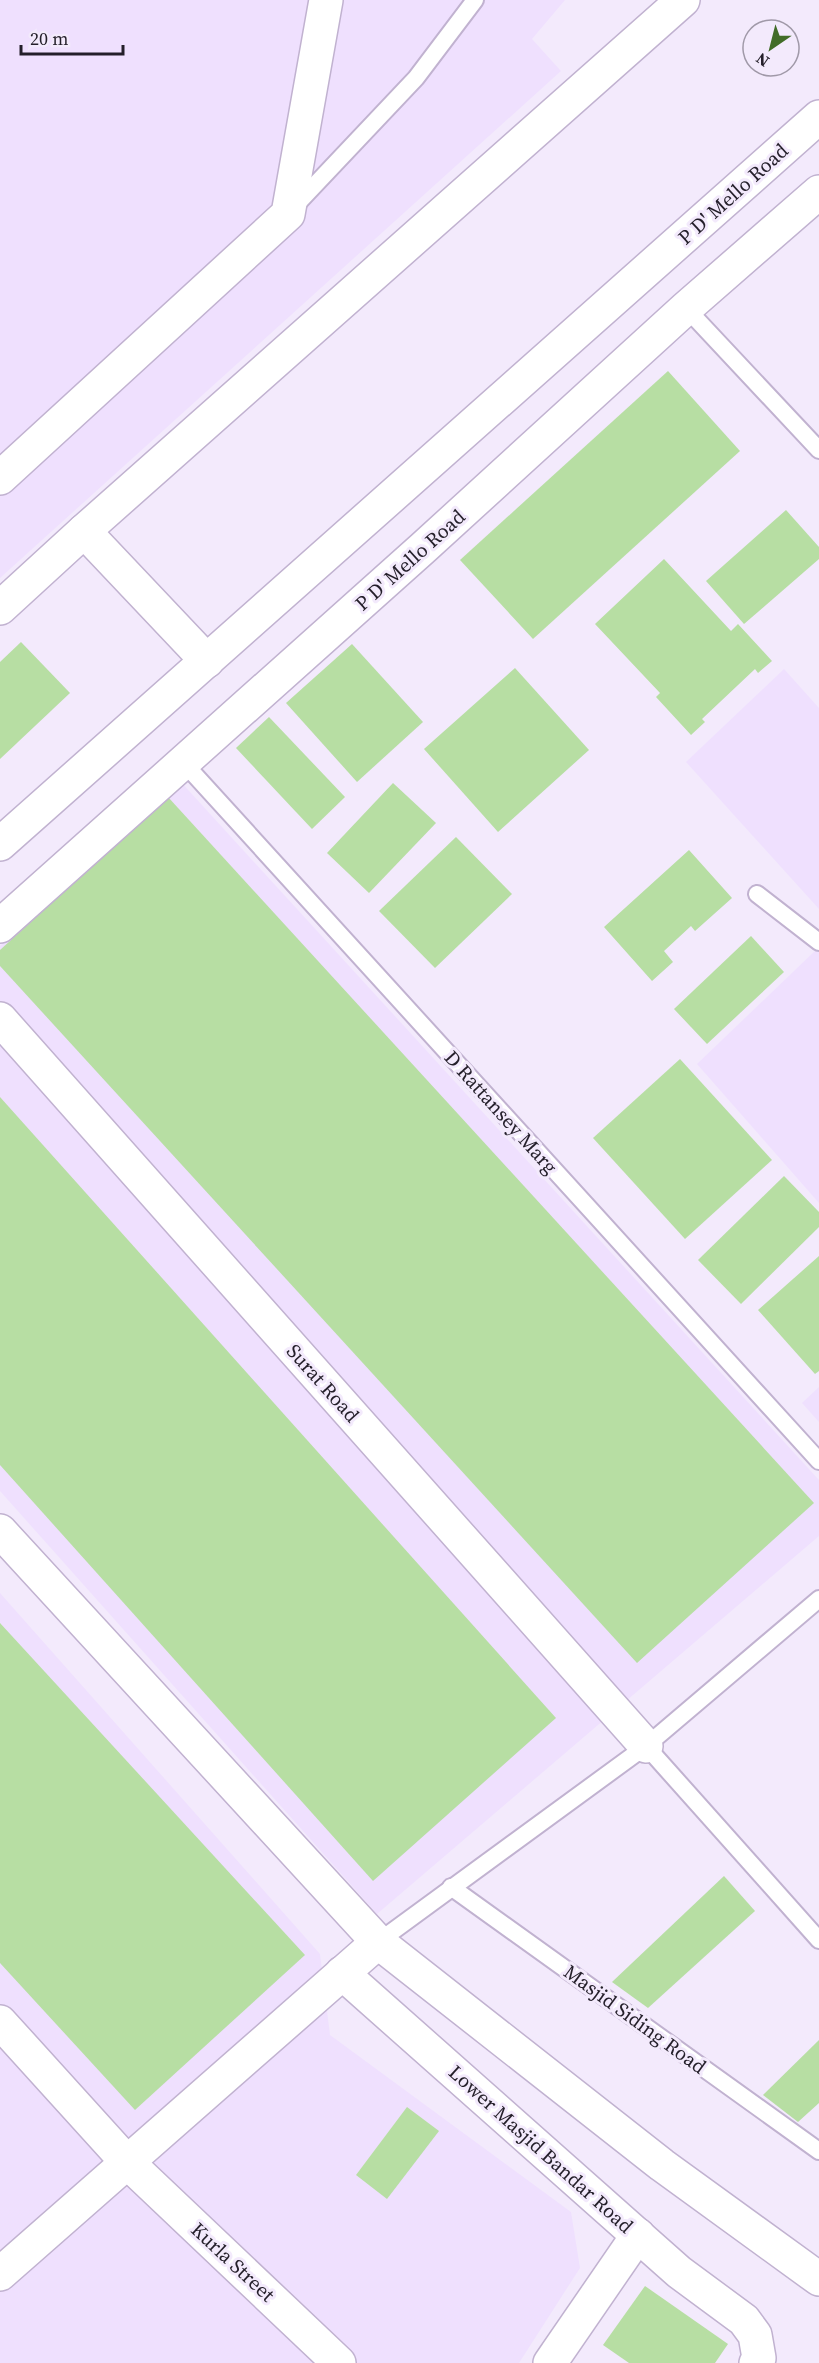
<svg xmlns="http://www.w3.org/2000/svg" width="819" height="2363" viewBox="0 0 819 2363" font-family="'Source Serif 4',serif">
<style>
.built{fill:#efe0fe}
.building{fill:#b7dea3}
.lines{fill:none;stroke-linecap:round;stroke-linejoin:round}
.service-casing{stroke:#c1b2d0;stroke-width:20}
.minor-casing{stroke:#c1b2d0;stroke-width:36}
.tertiary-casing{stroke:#c1b2d0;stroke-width:36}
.primary-casing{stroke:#c1b2d0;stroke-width:36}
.service{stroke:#fff;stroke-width:16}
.minor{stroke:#fff;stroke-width:33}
.tertiary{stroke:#fff;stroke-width:33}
.primary{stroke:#fff;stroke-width:33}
.labels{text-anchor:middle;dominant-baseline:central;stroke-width:6;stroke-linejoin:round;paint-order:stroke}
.street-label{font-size:20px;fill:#241f2a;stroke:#f3eafc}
</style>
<rect width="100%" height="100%" fill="#f3eafc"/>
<g class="built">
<path d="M0 0H565L532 39 561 71 0 578Z"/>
<path d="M784 669 819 708V909L686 762Z"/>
<path d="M180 781 819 1480V1536L377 1914 0 1491V946Z"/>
<path d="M819 947V1203L697 1064Z"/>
<path d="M819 1387V1422L802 1403Z"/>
<path d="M0 1593 320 1954 330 2035 571 2212 580 2268 519 2363H0Z"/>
</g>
<g class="building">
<path d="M668 371 740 451 533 639 460 560Z"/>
<path d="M786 510 819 547V559L744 624 706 581Z"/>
<path d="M664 559 731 631 738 624 772 661 758 673 755 669 702 719 705 722 691 735 656 697 660 693 595 624Z"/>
<path d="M21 642 70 693 0 759V662Z"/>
<path d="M352 644 423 722 357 782 286 703Z"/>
<path d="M515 668 589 750 498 832 424 749Z"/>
<path d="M269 717 345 797 312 829 236 748Z"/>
<path d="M393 783 436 823 369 893 327 853Z"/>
<path d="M168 797 814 1503 637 1663 0 966V950Z"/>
<path d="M456 837 512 894 435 968 379 911Z"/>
<path d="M689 850 732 898 695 931 691 926 664 951 673 962 652 981 604 927Z"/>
<path d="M751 936 784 972 707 1044 674 1009Z"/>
<path d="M680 1059 772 1160 685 1239 593 1138Z"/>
<path d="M0 1097 556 1718 373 1881 0 1465Z"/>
<path d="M784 1176 819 1212V1227L741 1304 698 1260Z"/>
<path d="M819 1256V1371L815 1374 758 1310Z"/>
<path d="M0 1623 305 1955 135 2110 0 1963Z"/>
<path d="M724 1876 755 1911 648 2008 612 1982Z"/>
<path d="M819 2040V2103L798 2122 763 2095Z"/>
<path d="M407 2107 439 2131 387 2199 356 2175Z"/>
<path d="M645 2286 728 2344 715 2363H629L603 2345Z"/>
</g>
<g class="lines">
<g class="service-casing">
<g id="service">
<path d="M295 206 416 78 475 0"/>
<path d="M686 308 819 450"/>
<path d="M183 762 819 1461"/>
<path d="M757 894 819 942"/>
<path d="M646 1746 819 1940"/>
<path d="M451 1887 819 2151"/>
<path d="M378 1942 646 1746 819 1599"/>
</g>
</g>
<g class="minor-casing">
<g id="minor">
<path d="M0 478 288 214 326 0"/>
<path d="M0 1019 646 1746"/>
<path d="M342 1973 679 2272 744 2320 755 2335 759 2358 756 2363"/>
<path d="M0 2022 126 2161 339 2363"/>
<path d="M0 2274 378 1942"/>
<path d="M550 2363 638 2235"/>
</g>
</g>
<g class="tertiary-casing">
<g id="tertiary">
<path d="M84 531 207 661"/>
<path d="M0 608 84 531 683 0"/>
<path d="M0 1531 378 1942 662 2165 819 2279"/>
</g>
</g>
<g class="primary-casing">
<g id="primary">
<path d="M0 844 819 117"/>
<path d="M0 926 423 548 686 308 819 192"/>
</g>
</g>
<use href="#service" class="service"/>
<use href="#minor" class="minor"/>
<use href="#tertiary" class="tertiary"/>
<use href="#primary" class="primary"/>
</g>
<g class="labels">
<g class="street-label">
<text transform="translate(733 194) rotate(-42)">P D' Mello Road</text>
<text transform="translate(410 560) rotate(-42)">P D' Mello Road</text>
<text transform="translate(501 1112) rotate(48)">D Rattansey Marg</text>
<text transform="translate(323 1383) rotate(48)">Surat Road</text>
<text transform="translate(635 2019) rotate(36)">Masjid Siding Road</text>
<text transform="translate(541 2149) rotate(42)">Lower Masjid Bandar Road</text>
<text transform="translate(233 2262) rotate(43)">Kurla Street</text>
</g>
</g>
<g transform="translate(771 48) rotate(215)"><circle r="28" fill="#f3eafc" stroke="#a099a8" stroke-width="1.5"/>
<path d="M0-4.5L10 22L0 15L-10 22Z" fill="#426c28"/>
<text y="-9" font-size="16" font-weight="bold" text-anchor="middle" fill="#241f2a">N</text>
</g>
<path d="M21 45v9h102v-9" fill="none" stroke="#241f2a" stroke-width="3"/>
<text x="30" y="45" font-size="18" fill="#241f2a" stroke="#f3eafc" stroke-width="4.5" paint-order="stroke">20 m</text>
</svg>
